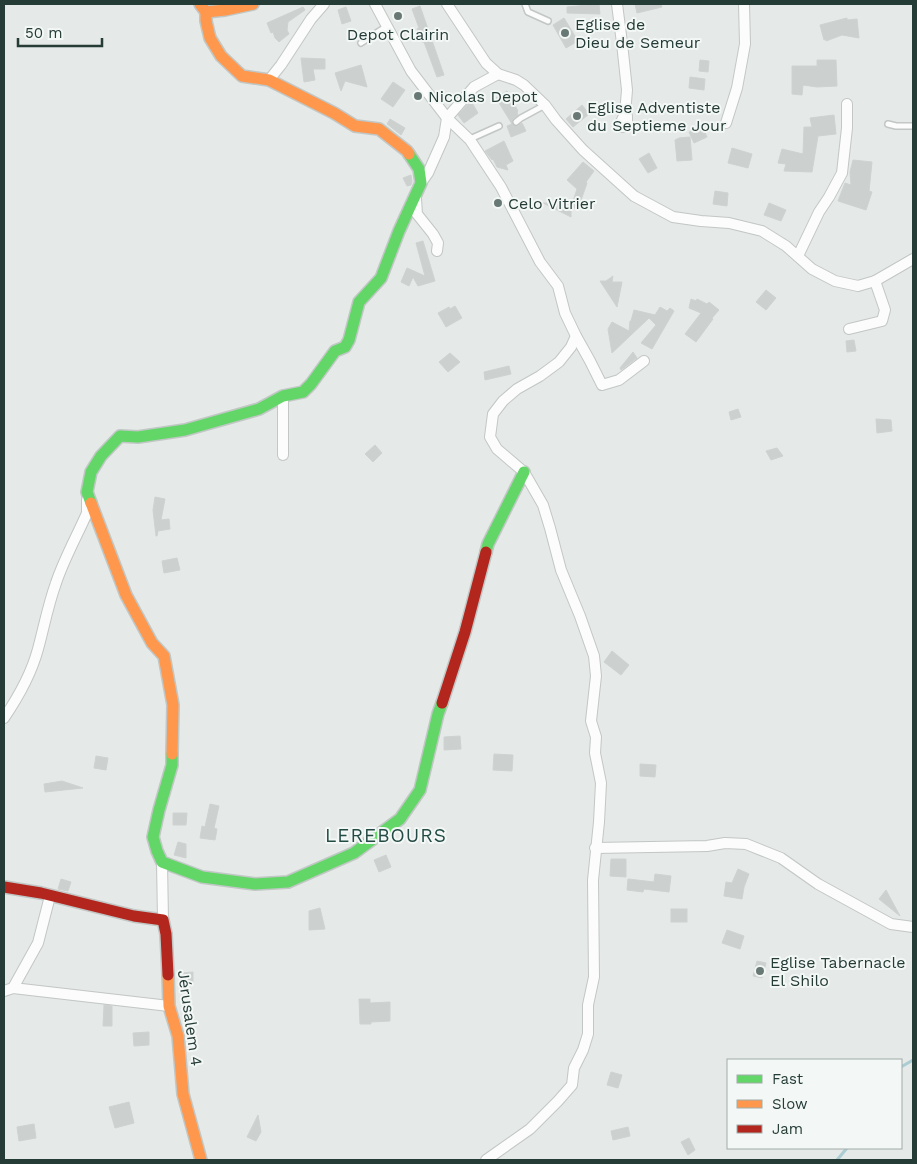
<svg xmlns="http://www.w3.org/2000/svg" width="917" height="1164" viewBox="0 0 917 1164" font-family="'Work Sans',sans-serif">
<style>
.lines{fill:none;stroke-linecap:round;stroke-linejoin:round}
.stream{stroke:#aaccd3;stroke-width:3}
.building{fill:#ccd1cf;stroke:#ced2d0}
.lane-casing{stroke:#c2c6c4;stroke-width:8}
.street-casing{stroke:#c2c6c4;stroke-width:12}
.fast-casing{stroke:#c1c7c5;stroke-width:14}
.slow-casing{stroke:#c1c7c5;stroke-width:14}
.jam-casing{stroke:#c1c7c5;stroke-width:14}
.lane{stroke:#fbfcfb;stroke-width:5}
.street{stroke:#fbfcfb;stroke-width:10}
.fast{stroke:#63d668;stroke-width:11}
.slow{stroke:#ff974d;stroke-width:11}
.jam{stroke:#b3261e;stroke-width:11}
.poi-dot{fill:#687874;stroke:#f3f8f6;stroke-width:2}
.labels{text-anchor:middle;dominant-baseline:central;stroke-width:4;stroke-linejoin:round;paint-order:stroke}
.poi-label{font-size:16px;fill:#253b36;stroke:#f3f8f6;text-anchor:start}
.street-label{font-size:16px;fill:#253b36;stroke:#f3f8f6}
.quarter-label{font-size:19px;letter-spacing:1px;fill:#234b43;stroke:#f3f8f6}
</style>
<rect width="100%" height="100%" fill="#e5e9e7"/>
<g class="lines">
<g class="stream">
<path d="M901 1067 913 1060"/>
<path d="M837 1160 847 1148"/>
</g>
</g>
<g class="building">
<path d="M599 4 600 14 567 13V7Z"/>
<path d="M635 4H661L662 7 637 13Z"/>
<path d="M420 6 444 75 437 77 424 42H422L417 29 419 28 412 9Z"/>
<path d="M303 7 305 10 288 22 287 30 289 34 285 37 279 42 275 38 273 32 271 33 267 23Z"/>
<path d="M346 7 351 21 342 24 338 10Z"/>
<path d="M564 18 578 41 566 48 553 25Z"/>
<path d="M847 18V20L857 19 859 38 842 35 826 41V39L824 40 820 25Z"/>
<path d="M301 58 325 59V69H313L315 80 304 82Z"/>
<path d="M700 60 709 61 708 72 699 71Z"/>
<path d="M817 60H836L837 86 817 87 803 85 802 95 792 94V66H817Z"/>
<path d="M361 65 367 87 345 81 341 91 335 73Z"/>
<path d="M690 77 705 79 704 90 689 88Z"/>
<path d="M393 82 405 90 393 107 381 99Z"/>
<path d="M507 91 518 111 517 112 518 115 512 120V124L496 98Z"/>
<path d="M471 101 478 113 464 123 458 115Z"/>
<path d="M582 105 589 114 573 127 566 119Z"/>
<path d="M834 115 836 134 818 136 812 172 784 171 786 164 778 163 782 149 803 154 804 127H812L810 118Z"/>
<path d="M390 119 405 128 401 135 387 124Z"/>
<path d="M522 123 526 131 511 137 507 126 512 124 517 126Z"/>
<path d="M702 126 707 137 694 143 689 132Z"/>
<path d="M690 137 692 160 677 161 675 140 679 138Z"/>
<path d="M504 141 513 161 506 165 508 170 497 167 493 159 492 160 485 151Z"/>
<path d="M732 148 752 154 748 168 728 163Z"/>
<path d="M649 153 657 168 648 173 639 159Z"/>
<path d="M853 160 872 162 869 191 872 192 866 210 838 201 845 183 851 185 850 172Z"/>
<path d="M583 162 594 171 586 182 587 183 578 209 571 207 577 189 567 180Z"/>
<path d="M411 175 412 182 411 185 407 186 403 178Z"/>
<path d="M715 191 728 193 727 206 713 204Z"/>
<path d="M543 203 571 204V217Z"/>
<path d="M769 203 786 210 781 221 764 215Z"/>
<path d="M423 241 435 281 418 286 413 277 409 286 401 282 407 268 425 276 416 243Z"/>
<path d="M613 276 612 282H622L617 307 600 281H606Z"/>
<path d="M766 290 776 298 766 310 756 302Z"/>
<path d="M691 299 696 301 697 299 707 304 709 302 719 310 712 318 713 319 696 342 685 334 701 313 689 308Z"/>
<path d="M455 306 462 318 446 327 438 313 449 307 450 309Z"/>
<path d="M660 307 667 311 670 308 674 311 652 349 641 343 656 325 649 318 612 353 608 329 612 322 629 331 630 321H631L634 310 655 315Z"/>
<path d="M854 340 856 351 847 352 846 341Z"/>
<path d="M633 352 637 358 621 370 620 368Z"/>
<path d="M450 353 460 362 448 372 439 362Z"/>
<path d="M509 366 511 374 485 380 484 372Z"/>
<path d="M738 409 741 417 731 420 729 412Z"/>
<path d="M876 419 891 420 892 431 877 433Z"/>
<path d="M375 445 382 453 373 462 365 454Z"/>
<path d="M777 448 783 456 771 460 766 451Z"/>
<path d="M155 497 165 499 161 520 169 519 170 529 158 531 157 536H156L153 510Z"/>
<path d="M177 558 180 570 164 573 162 561Z"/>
<path d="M612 651 629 665 621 675 604 662Z"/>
<path d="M460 736 461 749 444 750V737Z"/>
<path d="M494 754 513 755 512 771 493 770Z"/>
<path d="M96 756 108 758 106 770 94 768Z"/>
<path d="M640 764 656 765 655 777 640 776Z"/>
<path d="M62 781 83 788 45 792 44 784Z"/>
<path d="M210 804 219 806 214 828 217 829 215 840 200 838 202 826 205 827Z"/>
<path d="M173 813H187L186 825H173Z"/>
<path d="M178 842 186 844V858L174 855Z"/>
<path d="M386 855 391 867 379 872 374 860Z"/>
<path d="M611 859H626V877L610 876Z"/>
<path d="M738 869 749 874 744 887 742 899 724 896 726 882 732 883Z"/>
<path d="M655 874 671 876 669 892 644 889 643 892 627 890 628 879 654 882Z"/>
<path d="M61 879 71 882 68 891 58 889Z"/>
<path d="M886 890 900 916 879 899Z"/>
<path d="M320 908 325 929 309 930V911Z"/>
<rect x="671" y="909" width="16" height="13"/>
<path d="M727 930 744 936 740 949 722 943Z"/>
<path d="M757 961 766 963 762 978 753 976Z"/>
<path d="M193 972V983L183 984 182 973Z"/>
<path d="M359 999H370V1003L390 1002V1021L371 1022V1024H360Z"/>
<path d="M104 1005 112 1006V1026H103Z"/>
<path d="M149 1032V1045L134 1046 133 1033Z"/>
<path d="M611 1072 622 1075 618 1088 607 1085Z"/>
<path d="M129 1102 134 1123 115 1128 109 1107Z"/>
<path d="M258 1115 261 1132 256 1141 247 1137Z"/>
<path d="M34 1124 36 1138 19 1141 17 1127Z"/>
<path d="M628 1127 630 1136 613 1140 611 1131Z"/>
<path d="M689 1138 695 1150 688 1155 681 1142Z"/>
</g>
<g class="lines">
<g class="lane-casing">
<g id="lane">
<path d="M525 4 528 12 548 21"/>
<path d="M361 43 387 26"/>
<path d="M516 122 521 118 545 105"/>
<path d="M888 124 896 126H913"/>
<path d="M470 139 499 126"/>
</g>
</g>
<g class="street-casing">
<g id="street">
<path d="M375 4 411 71 447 118 470 140 501 187 540 262 558 286 565 313 576 336 590 361 602 385 619 380 644 361"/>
<path d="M447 4 486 63 498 74 516 80 524 85 545 105 556 120 583 150 634 196 673 217 701 221 729 223 762 231 786 246 812 269 835 281 858 286 875 281 913 259"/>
<path d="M617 4 622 43 627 90 625 114 621 122 622 127 627 126V116"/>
<path d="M269 80 281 65 311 19 324 4"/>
<path d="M726 123 737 88 745 44 744 4"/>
<path d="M421 183 428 173 444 137 447 118 474 87 498 74"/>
<path d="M416 199 417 214 433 234 438 243 437 251"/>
<path d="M798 256 819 212 829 197 842 173 847 128V104"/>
<path d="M849 329 882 321 885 310 875 281"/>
<path d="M283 396V455"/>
<path d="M4 718C19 696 31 675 38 649 44 627 48 605 56 583 64 559 77 536 87 513V500"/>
<path d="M595 848 707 846 725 843 746 844 781 858 818 884 891 924 913 927"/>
<path d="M162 862 163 920"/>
<path d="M13 988 38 943 50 896"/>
<path d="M4 991 13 988 169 1006"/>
<path d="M486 1160 530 1129 558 1101 572 1085 574 1068 583 1050 588 1034V1005L594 977 593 880 599 822 601 783 595 753 596 737 591 721 596 676 594 656 580 616 561 570 550 528 543 505 524 472 497 449 490 437 493 414 503 401 517 389 540 376 559 362 571 347 576 336"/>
</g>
</g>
<g class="fast-casing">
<g id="fast">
<path d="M91 503 87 492 91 472 101 456 120 436 138 437 185 430 259 409 283 396 303 392 311 384 335 351 345 347 349 340 359 302 381 278 399 231 421 183 419 169 409 154"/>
<path d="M486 552 488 544 524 472"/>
<path d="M172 754V765L159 810 153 837 157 851 162 862 202 877 255 884 288 882 354 853 400 819 420 790 438 714 442 703"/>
</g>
</g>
<g class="slow-casing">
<g id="slow">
<path d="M200 4 206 12 225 10 253 4"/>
<path d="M206 12V21L210 38 221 56 242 76 269 80 334 113 355 126 379 129 407 151 409 154"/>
<path d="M91 503 126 595 152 643 164 656 173 705 172 754"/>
<path d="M168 975 169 1006 178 1036 183 1094 201 1160"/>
</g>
</g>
<g class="jam-casing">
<g id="jam">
<path d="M442 703 465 632 486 552"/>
<path d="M4 887 41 893 134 916 163 920 166 934 168 975"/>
</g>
</g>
<use href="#lane" class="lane"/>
<use href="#street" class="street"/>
<use href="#fast" class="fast"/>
<use href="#slow" class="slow"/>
<use href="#jam" class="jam"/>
</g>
<g class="poi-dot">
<circle cx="398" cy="16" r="5"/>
<circle cx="565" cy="33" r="5"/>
<circle cx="418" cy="96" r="5"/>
<circle cx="577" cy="116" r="5"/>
<circle cx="498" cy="203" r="5"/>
<circle cx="760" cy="971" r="5"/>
</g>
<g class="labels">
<g class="poi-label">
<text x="575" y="24">Eglise de<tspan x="575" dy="18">Dieu de Semeur</tspan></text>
<text x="398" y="34" text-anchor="middle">Depot Clairin</text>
<text x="428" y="96">Nicolas Depot</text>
<text x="587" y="107">Eglise Adventiste<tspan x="587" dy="18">du Septieme Jour</tspan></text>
<text x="508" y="203">Celo Vitrier</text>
<text x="770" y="962">Eglise Tabernacle<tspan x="770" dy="18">El Shilo</tspan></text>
</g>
<g class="street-label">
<text transform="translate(190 1018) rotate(82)">Jérusalem 4</text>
</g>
<g class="quarter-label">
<text x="386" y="835">LEREBOURS</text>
</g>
</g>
<rect width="917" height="1164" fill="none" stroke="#253b36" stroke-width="10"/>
<rect x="727" y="1059" width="175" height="90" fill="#f3f8f6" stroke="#a1aca9"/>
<rect x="737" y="1075" width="25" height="8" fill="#63d668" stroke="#a1aca9"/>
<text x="772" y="1084" font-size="15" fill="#253b36">Fast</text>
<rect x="737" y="1100" width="25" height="8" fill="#ff974d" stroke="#a1aca9"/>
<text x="772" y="1109" font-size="15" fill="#253b36">Slow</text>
<rect x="737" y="1125" width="25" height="8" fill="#b3261e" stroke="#a1aca9"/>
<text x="772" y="1134" font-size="15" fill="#253b36">Jam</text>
<path d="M18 38v8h84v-8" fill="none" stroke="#253b36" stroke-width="2.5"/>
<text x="25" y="38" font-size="15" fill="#253b36" stroke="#f3f8f6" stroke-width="4" paint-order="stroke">50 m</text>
</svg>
